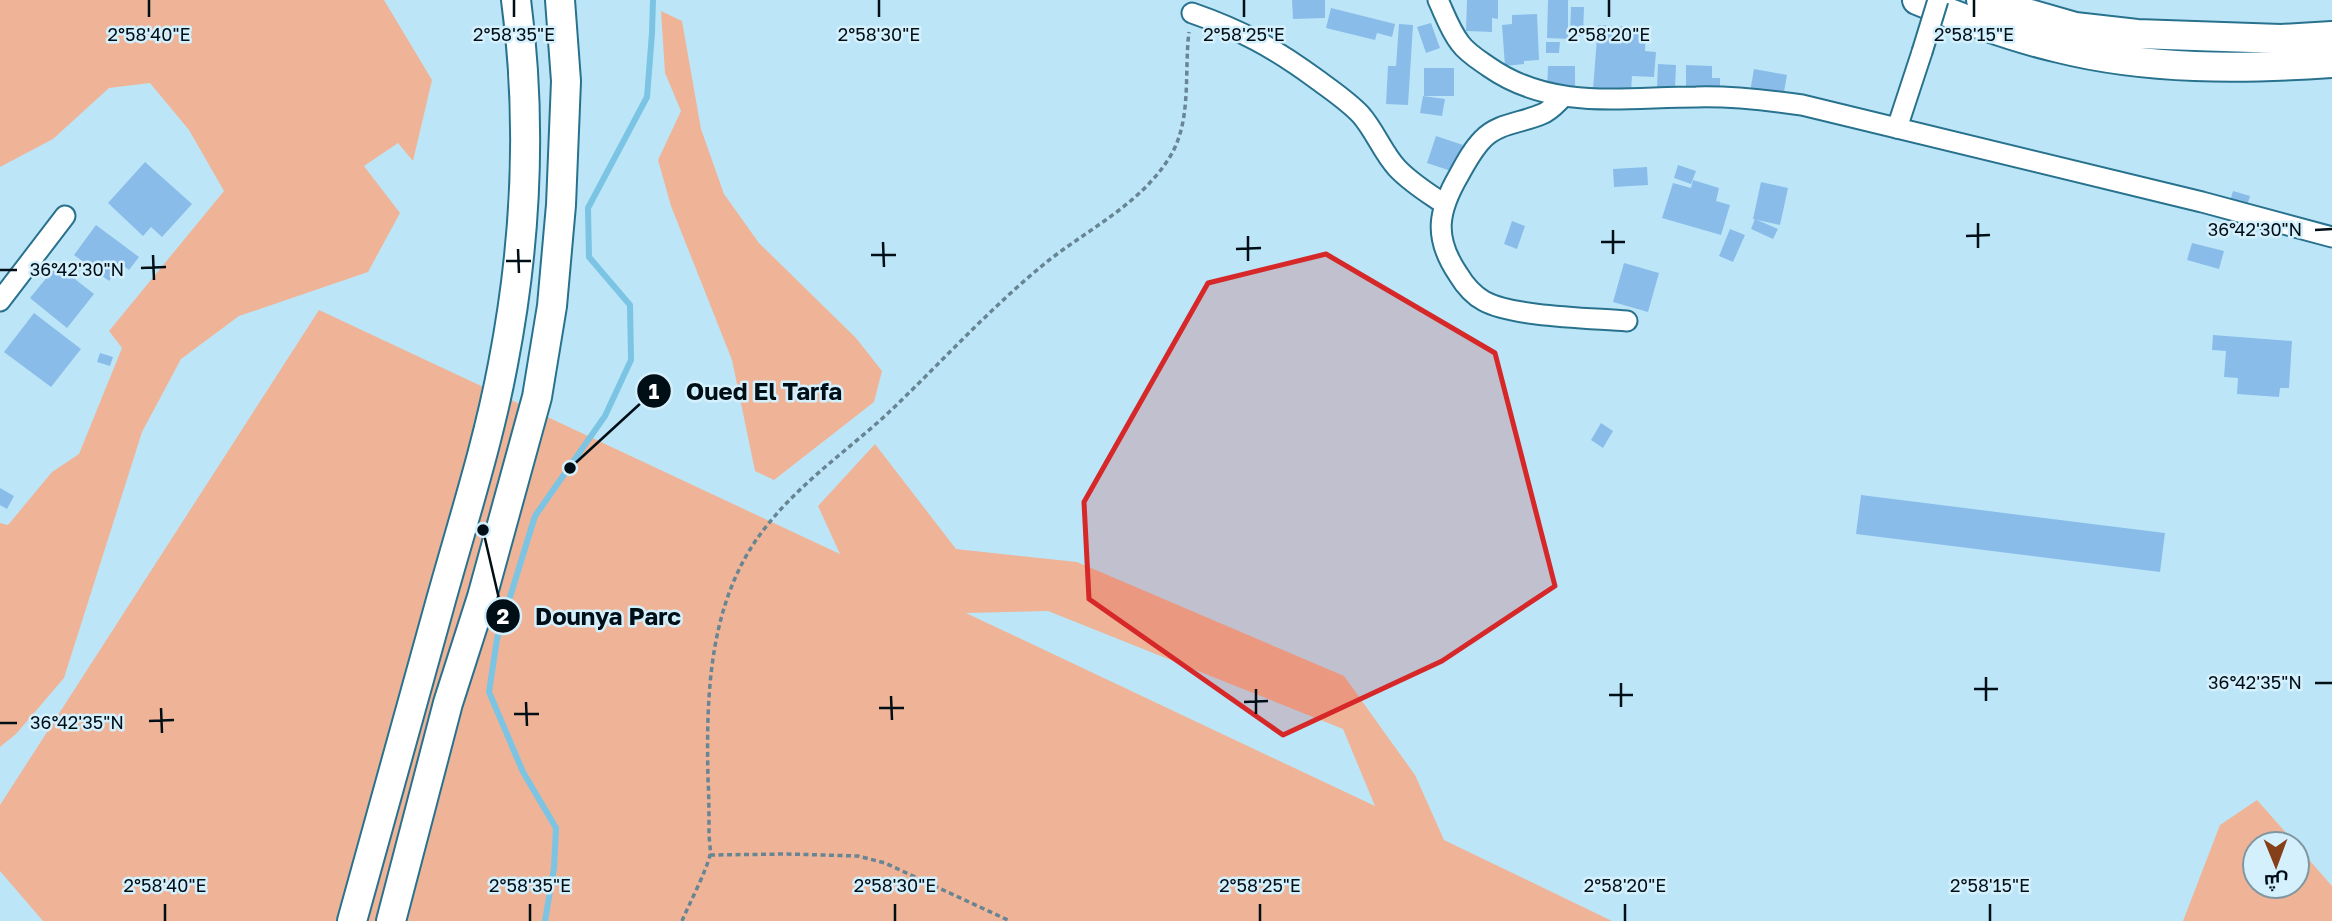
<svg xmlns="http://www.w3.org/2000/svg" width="2332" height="921" viewBox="0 0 2332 921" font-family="'Golos Text',Cairo,sans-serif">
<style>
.green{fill:#efb497;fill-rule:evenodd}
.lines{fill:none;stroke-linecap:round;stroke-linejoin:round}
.stream{stroke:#7bc4e3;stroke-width:6}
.building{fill:#8abcea}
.minor-casing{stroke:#28728e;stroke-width:23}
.highway-casing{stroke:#28728e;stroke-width:32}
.path{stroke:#688593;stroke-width:3.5;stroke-dasharray:5 3.5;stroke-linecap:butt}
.minor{stroke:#fff;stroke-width:19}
.highway{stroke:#fff;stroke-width:28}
.minor-bridge-casing{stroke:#28728e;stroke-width:23;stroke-linecap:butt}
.minor-bridge{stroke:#fff;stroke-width:19}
.marked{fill:#d62828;fill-opacity:0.2;stroke:#d62828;stroke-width:5;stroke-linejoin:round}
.ticks{fill:none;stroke:#000e16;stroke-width:2.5}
.ticks-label{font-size:18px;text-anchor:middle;fill:#000e16;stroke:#d5f0fd;stroke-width:5;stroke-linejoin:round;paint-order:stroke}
.leader{fill:none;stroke:#000e16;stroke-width:2.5}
.callout-dot{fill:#000e16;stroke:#d5f0fd;stroke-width:2.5}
.mark-label{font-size:21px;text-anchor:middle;font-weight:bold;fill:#fff}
.callout-label{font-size:24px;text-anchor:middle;font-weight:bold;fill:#000e16;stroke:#d5f0fd;stroke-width:5;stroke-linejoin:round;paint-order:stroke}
</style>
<rect width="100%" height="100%" fill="#bce6f8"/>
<g class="green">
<path d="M0 0H384L432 80 413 161 398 143 364 166 400 213 368 272 239 316 181 359 142 432 64 678 16 734 0 747V523L8 525 52 472 79 454 122 348 109 331 224 191 189 130 150 83 109 88 53 139 0 167Z"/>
<path d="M661 11 682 21 701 129 724 194 759 243 856 338 882 371 874 402 774 480 755 471 732 360 671 206 658 160 681 111 665 73Z"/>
<path d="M319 310 840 554 818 506 875 444 956 549 1077 562 1344 676 1415 775 1444 840 1612 921H43L0 871V805ZM1048 611 1343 729 1375 806 966 613Z"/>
<path d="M2257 800 2296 844H2255V886H2297V846L2332 886V921H2183L2220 825Z"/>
</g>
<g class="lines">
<path class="stream" d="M545 921 554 868 556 828 523 772 489 692 497 639 535 516 605 416 631 360 630 305 589 257 588 208 647 97 652 33 653 0"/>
</g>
<g class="building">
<path d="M1292 0H1325V18L1293 19Z"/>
<path d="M1467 0H1498V19L1492 18V32L1466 31Z"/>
<path d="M1548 0H1568V39L1547 38Z"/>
<path d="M1571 7H1584L1583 36H1570Z"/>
<path d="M1331 8 1395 24 1392 37 1377 33 1375 40 1326 28Z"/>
<path d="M1537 14 1539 60 1524 61V64L1505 66 1502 25 1512 24V15Z"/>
<path d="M1431 23 1440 48 1426 53 1417 27Z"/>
<path d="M1399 24 1413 25 1408 105 1386 104 1388 66H1396Z"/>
<path d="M1598 25 1646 28 1645 51 1656 52 1654 77 1632 76 1631 92 1593 89Z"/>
<path d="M1546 42H1560L1559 53H1546Z"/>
<path d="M1658 64 1676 65 1675 89 1657 88Z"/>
<path d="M1686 65 1712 66V78H1720V92L1686 91Z"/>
<path d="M1548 66H1575V90H1547Z"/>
<rect x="1424" y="68" width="30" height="28"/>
<path d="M1754 69 1787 75 1783 98 1750 92Z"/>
<path d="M1423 96 1445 99 1442 116 1420 113Z"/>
<path d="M1436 136 1463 145 1454 172 1427 163Z"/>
<path d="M145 162 192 204 162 237 151 227 143 236 108 203Z"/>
<path d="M1678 165 1696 171 1691 184 1674 178Z"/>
<path d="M1647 167 1648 185 1614 187 1613 169Z"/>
<path d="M1693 180 1719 188 1716 201 1730 205 1721 235 1662 218 1673 183 1691 188Z"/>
<path d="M1761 182 1788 188 1780 225 1753 219Z"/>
<path d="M2233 191 2250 196 2245 213 2228 208Z"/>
<path d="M1755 219 1778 229 1773 239 1751 229Z"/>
<path d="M1512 221 1525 226 1517 249 1504 244Z"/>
<path d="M96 225 139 257 129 270 121 264 109 281 74 255Z"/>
<path d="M1730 229 1745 235 1733 262 1719 256Z"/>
<path d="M2192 243 2224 251 2219 269 2187 260Z"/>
<path d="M1624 263 1659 273 1648 312 1613 302Z"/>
<path d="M57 265 94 294 67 328 30 298Z"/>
<path d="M34 313 81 349 51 387 4 352Z"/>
<path d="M2213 335 2292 341 2289 388H2280L2279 397 2237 394 2238 378 2224 377 2226 351 2212 350Z"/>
<path d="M100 353 113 357 110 366 97 362Z"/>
<path d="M1601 423 1613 431 1603 448 1591 440Z"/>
<path d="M0 488 14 496 7 509 0 505Z"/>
<path d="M1861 495 2165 533 2160 572 1856 534Z"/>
</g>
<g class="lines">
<g class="minor-casing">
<g id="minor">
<path d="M1438 0C1445 15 1450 30 1460 43 1467 53 1479 60 1489 67 1552 111 1624 97 1696 97 1732 96 1767 100 1802 105L2202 202 2332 237"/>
<path d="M1192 13C1241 30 1274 48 1315 78 1331 90 1348 101 1361 115 1375 131 1383 153 1397 168 1411 183 1428 193 1444 204"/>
<path d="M1562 98C1556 104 1550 111 1542 114 1522 123 1498 123 1483 139 1473 149 1466 162 1459 175 1438 211 1433 237 1458 274 1464 284 1473 295 1484 301 1513 317 1591 318 1627 321"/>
<path d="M1897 128 1922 52"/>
<path d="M0 301 65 216"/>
</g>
</g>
<g class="highway-casing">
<g id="highway">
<path d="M1917 0C1963 19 2011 37 2059 48 2147 70 2242 69 2332 63"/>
<path d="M1981 0 2075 27 2137 34 2281 39 2332 36"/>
<path d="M352 921C382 814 412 707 441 600 463 521 488 444 503 364 526 245 532 120 516 0"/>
<path d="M391 921 448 703 482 597 537 397 552 306 561 205 566 81 560 0"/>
</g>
</g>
<g class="path">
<path d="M710 855 787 854 858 856 885 863 1010 921"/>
<path d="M682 921C689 904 706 872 710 855 711 849 709 840 709 834 709 815 709 797 708 779 706 692 709 599 765 528 798 485 845 452 885 416 938 366 987 311 1043 265 1087 229 1141 205 1171 155 1192 119 1184 72 1189 32"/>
</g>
<use href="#minor" class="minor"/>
<use href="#highway" class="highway"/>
<g class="minor-bridge-casing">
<path id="minor-bridge" d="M1922 52 1938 0"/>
</g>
<use href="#minor-bridge" class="minor-bridge"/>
</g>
<path class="marked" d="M1326 254 1495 353 1555 586 1442 661 1283 735 1089 599 1084 502 1208 283Z"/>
<path class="ticks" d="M149 0V17M514 0V17M879 0V17M1244 0V17M1609 0V17M1974 0V17M1978 223V248M1613 230V254M2315 230 2332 229M1248 236V261M1966 236 1990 235M883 242 884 267M1601 242H1625M518 249 519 273M1236 249 1261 248M153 255 154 280M871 255H896M506 261H531M141 268 166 267M0 270H17M1986 677V701M1621 683V707M2315 683H2332M1256 689V714M1974 689H1998M1609 695H1633M891 696 892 720M526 702 527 726M1244 702 1268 701M161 708 162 733M879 708H904M514 714H539M149 721 174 720M0 723H17M165 904V921M530 904V921M895 904V921M1260 904V921M1625 904V921M1990 904V921"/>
<g class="ticks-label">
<text x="149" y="41">2°58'40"E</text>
<text x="514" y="41">2°58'35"E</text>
<text x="879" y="41">2°58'30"E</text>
<text x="1244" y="41">2°58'25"E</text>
<text x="1609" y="41">2°58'20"E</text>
<text x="1974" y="41">2°58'15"E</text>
<text x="2255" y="236">36°42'30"N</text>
<text x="77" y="276">36°42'30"N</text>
<text x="2255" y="689">36°42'35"N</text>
<text x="77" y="729">36°42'35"N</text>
<text x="165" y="892">2°58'40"E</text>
<text x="530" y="892">2°58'35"E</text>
<text x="895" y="892">2°58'30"E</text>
<text x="1260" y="892">2°58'25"E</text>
<text x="1625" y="892">2°58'20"E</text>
<text x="1990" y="892">2°58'15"E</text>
</g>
<path class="leader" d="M570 468L654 391M483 530L503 616"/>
<g class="callout-dot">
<circle cx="570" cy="468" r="7"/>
<circle cx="483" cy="530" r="7"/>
<circle cx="654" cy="391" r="18"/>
<circle cx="503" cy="616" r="18"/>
</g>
<g class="mark-label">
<text x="654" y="399">1</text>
<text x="503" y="624">2</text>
</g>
<g class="callout-label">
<text x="764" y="400">Oued El Tarfa</text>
<text x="608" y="625">Dounya Parc</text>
</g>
<g transform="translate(2276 865) rotate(179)"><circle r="33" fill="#d5f0fd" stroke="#8096a1" stroke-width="2"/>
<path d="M0-5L12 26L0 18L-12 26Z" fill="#864019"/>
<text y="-10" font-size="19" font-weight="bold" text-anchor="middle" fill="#000e16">ش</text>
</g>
</svg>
